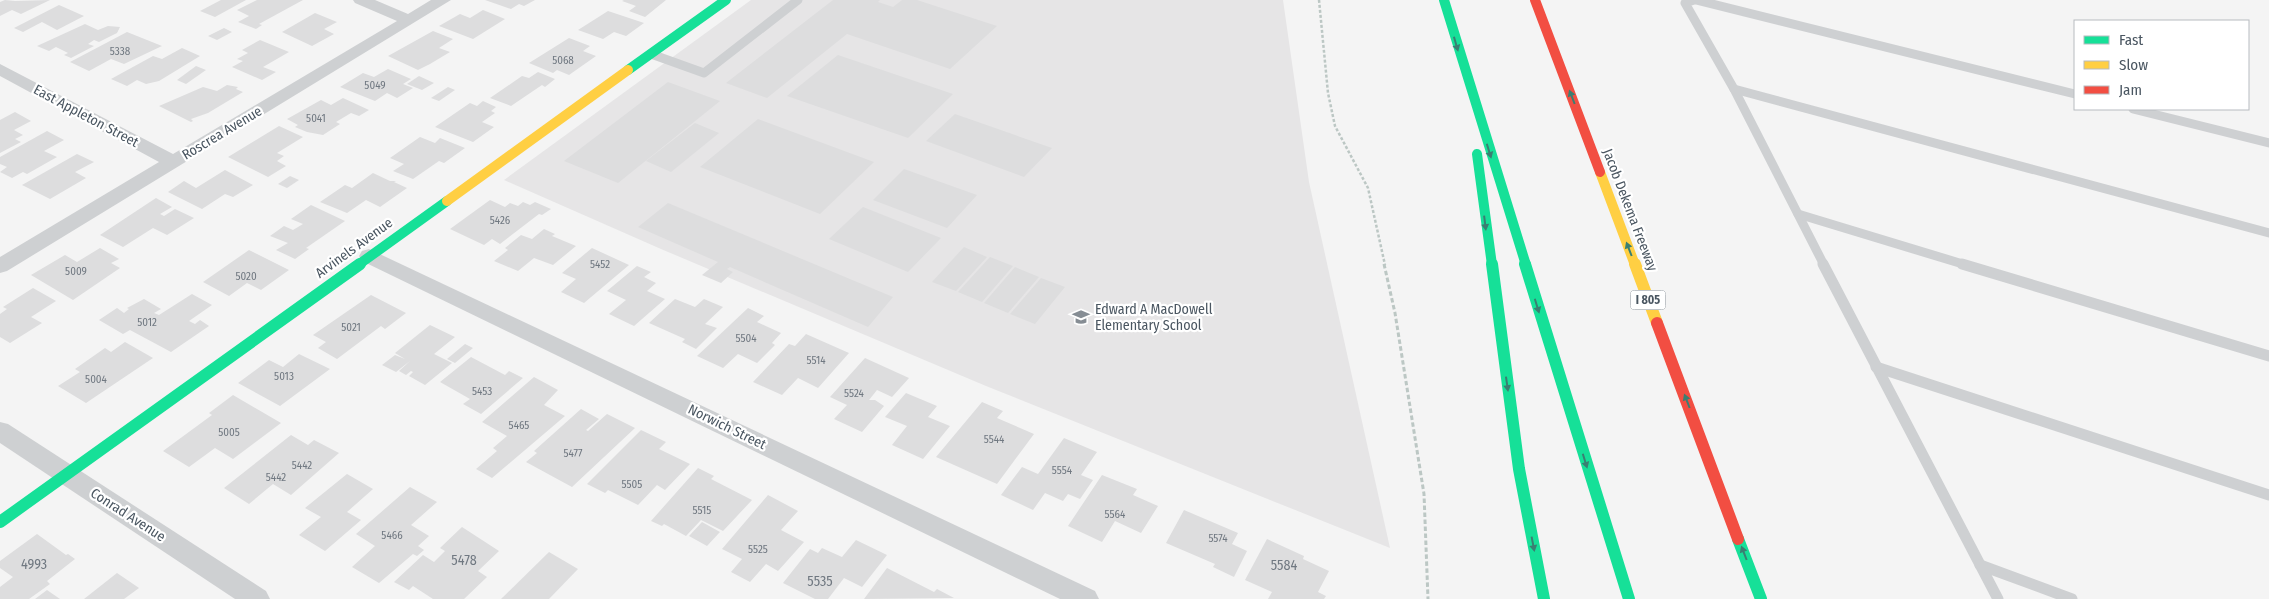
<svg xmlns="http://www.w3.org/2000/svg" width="2269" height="599" viewBox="0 0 2269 599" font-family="'Fira Sans Condensed',sans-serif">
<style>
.education{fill:#e6e5e6}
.building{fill:#ddddde}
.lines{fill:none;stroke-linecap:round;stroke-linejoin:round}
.path-far1{stroke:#bcc7c4;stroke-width:2.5;stroke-dasharray:3 2;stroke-linecap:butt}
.path{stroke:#bcc7c4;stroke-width:3;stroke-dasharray:4.5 2.5;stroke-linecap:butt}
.lane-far1{stroke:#ced0d2;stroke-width:9}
.lane{stroke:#ced0d2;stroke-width:11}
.street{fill:#ced0d2;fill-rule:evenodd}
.fast-far1{stroke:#16e098;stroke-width:10}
.fast{stroke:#16e098;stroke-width:12}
.slow-far1{stroke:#ffcf43;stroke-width:10}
.slow{stroke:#ffcf43;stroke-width:12}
.jam-far1{stroke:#f24e42;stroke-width:10}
.jam{stroke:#f24e42;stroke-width:12}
.oneway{fill:#3a7f72}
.labels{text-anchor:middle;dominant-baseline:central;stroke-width:4.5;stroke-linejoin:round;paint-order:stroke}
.number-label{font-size:11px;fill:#707881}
.shield{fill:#fff;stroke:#808990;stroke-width:1}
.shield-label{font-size:12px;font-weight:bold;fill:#4a5661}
.street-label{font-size:14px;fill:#4a5661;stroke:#fff}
.poi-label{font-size:14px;fill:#4a5661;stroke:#fff;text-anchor:start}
.near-number-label{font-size:14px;fill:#707881}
</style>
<rect width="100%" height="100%" fill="#f4f4f4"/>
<path class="education" d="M751 0H1283L1309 182 1390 548 986 386 661 249 504 180Z"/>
<g class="building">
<path d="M5 0 15 1 50 0 21 14 12 10 0 16V2Z"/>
<path d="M221 0H246L215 17 200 11Z"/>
<path d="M257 0H303L259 24 262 25 256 29 238 22 249 16 237 10Z"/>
<path d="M485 0H535L524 6 519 4 511 9Z"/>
<path d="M624 0H666L645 17 629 11 636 6 622 1Z"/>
<path d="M833 0H880L878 2 893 7 902 0H917L997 26 950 69 847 34 767 98 726 83Z"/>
<path d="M59 5 84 16 57 30 42 22 23 32 14 28Z"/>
<path d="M483 10 505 19 473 39 439 26 460 14 470 18Z"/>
<path d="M608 11 644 23 626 36 614 32 603 39 578 30Z"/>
<path d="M315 13 337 22 324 29 334 34 312 46 282 32Z"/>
<path d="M85 24 98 30 108 26 120 27 117 33 99 42 94 40 88 44 94 46 71 58 64 55 68 53 56 47 49 51 37 46Z"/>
<path d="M224 28 232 32 217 40 208 36Z"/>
<path d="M433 31 453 39 439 48 450 52 430 64 418 70 388 56Z"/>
<path d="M127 32 162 46 124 64 111 59 89 71 70 62Z"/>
<path d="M569 38 590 46 583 51 596 56 569 75 557 70 553 73 529 63Z"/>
<path d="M260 40 289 52 263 67 276 72 262 80 232 67 243 61 237 59 248 53 242 50Z"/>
<path d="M182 48 200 56 159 81 146 84 137 80 127 86 111 79 153 56 162 59Z"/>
<path d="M838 55 953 94 908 138 787 96Z"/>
<path d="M196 66 206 70 186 84 177 80Z"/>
<path d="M388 69 411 79 403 84 413 88 397 98 387 93 375 101 340 87 363 73 374 77Z"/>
<path d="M538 72 555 79 545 87 542 85 511 106 490 98 522 76 529 78Z"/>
<path d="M419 76 434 83 422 90 407 84Z"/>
<path d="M668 82 720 101 618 183 564 161Z"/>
<path d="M227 85 238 87 236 89 243 92 208 113 191 119 193 121 191 122 159 106 203 87 217 91Z"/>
<path d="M448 87 455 90 439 101 431 98Z"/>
<path d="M343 98 369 110 359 116 351 113 336 122 340 124 323 135 307 132 295 127 298 125 287 119 321 100 331 105Z"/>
<path d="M483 101 496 107 491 111 495 113 482 122 494 127 473 142 435 127 470 103 477 106Z"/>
<path d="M15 112 31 121 14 130 23 135 15 139 21 142 0 153V120Z"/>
<path d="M955 114 1052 148 1024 177 926 141Z"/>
<path d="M758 119 874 162 820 214 700 167Z"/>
<path d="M695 123 719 133 671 172 646 161Z"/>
<path d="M279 126 303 137 277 153 284 156 277 161 286 166 268 177 228 157Z"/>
<path d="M47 131 64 140 44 151 57 157 27 174 23 172 12 178 0 172 7 167 0 164V157Z"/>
<path d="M420 137 435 143 440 138 465 148 444 163 439 161 413 179 393 171 404 164 390 158Z"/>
<path d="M77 154 94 162 75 172 86 178 50 199 22 185Z"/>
<path d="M904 169 977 195 947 228 873 200Z"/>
<path d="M225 170 253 185 233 197 225 194 202 209 168 192 184 181 196 188Z"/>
<path d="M373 173 390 181H396L394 182 407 188 380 207 366 200 347 213 320 202 345 185 352 188Z"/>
<path d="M290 176 299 180 287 188 278 184Z"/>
<path d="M156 198 172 207 160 214 164 216 175 209 194 218 167 235 153 228 123 247 100 235Z"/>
<path d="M490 200 505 207 510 203 518 206 523 202 530 205 535 202 551 209 542 215 539 214 500 244 492 239 484 245 450 229Z"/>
<path d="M668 203 893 297 868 327 730 267 727 269 733 272 721 283 702 275 718 262 638 227Z"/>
<path d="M311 205 345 221 306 248 309 249 295 259 276 250 288 243 270 236 284 226 293 230 303 224 291 219Z"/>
<path d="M863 207 941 238 908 272 829 239Z"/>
<path d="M544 229 555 234 552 236 576 246 553 265 534 258 518 271 494 261 508 250 505 248 521 235 532 239Z"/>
<path d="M964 247 987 257 956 291 932 282Z"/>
<path d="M100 248 119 259 111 263 120 268 73 300 31 275 65 255 77 262Z"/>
<path d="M592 248 629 265 584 303 561 292 576 279 562 273Z"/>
<path d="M249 250 289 270 261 290 247 283 229 296 203 282Z"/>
<path d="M990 257 1013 266 982 302 958 292Z"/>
<path d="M637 266 651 272 644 277 656 283 647 291 665 299 634 326 609 314 626 300 607 291Z"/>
<path d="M1015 267 1039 277 1008 313 984 303Z"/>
<path d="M1041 278 1065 287 1035 324 1010 314Z"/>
<path d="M33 288 56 301 31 317 42 323 10 343 0 337V314L7 309 3 307Z"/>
<path d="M192 294 212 305 189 321 195 324 200 320 209 326 171 352 130 330 123 334 99 320 117 308 124 313 129 309 127 308 144 299 161 309 154 313 159 315Z"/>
<path d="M371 295 406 313 385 329 381 326 337 359 318 348 326 342 313 335Z"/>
<path d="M675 299 695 307 704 299 723 307 705 324 717 328 696 349 682 342 685 339 649 323Z"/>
<path d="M748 308 764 316 757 322 781 333 772 343 775 345 757 363 738 354 723 368 697 356Z"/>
<path d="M430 325 455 337 434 354 452 363 425 385 409 376 413 372 411 371 406 375 399 371 410 361 396 372 382 365 395 355 405 359 395 353Z"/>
<path d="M806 334 849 353 818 388 798 378 782 395 753 382 789 344 795 346Z"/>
<path d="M125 342 153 358 86 403 58 386 80 372 75 369 105 348 111 352Z"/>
<path d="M465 344 473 348 455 363 447 359Z"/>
<path d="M299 354 330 369 280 406 238 383 269 360 283 367Z"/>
<path d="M471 357 505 375 509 371 523 378 481 414 463 404 470 399 440 382Z"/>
<path d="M865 358 909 378 892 397 877 390 869 400H875L884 406 862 432 834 419 847 405 830 397Z"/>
<path d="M534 377 558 390 544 405 565 416 492 478 476 469 497 451 493 448 507 436 482 422Z"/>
<path d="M906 393 937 406 928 417 950 426 923 459 892 445 907 426 885 417Z"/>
<path d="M233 395 281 423 233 459 215 448 189 467 163 451 212 415 209 413Z"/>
<path d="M982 402 1003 411 997 418 1034 434 997 484 936 457Z"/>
<path d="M581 409 599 419 586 430 588 431 607 414 635 428 572 487 526 462 537 453 534 451Z"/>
<path d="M641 430 666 442 659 449 690 464 665 490 657 485 638 505 608 490 605 493 587 484Z"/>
<path d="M291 435 308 445 314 440 339 453 291 495 273 484 249 504 224 488Z"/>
<path d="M1064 438 1097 452 1081 475 1093 480 1080 499 1068 494 1063 501 1045 493 1033 510 1001 495 1022 467 1038 474Z"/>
<path d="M698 468 714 476 711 479 752 500 723 531 701 520 686 536 664 524 662 526 651 521Z"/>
<path d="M347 474 373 489 347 512 361 520 325 551 299 535 321 517 305 508Z"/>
<path d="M1102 475 1137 489 1133 495 1158 506 1141 533 1115 521 1102 542 1068 526Z"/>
<path d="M410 487 437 502 411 525 429 536 418 546 424 550 417 556 413 554 379 583 352 567 375 546 356 534Z"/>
<path d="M768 495 798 511 781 530 804 542 778 571 766 564 750 582 731 572 742 559 722 549Z"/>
<path d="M1184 510 1238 533 1232 544 1247 551 1234 577 1213 567 1215 564 1166 543Z"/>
<path d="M702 522 720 532 707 546 689 536Z"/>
<path d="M462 527 499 551 478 571 487 577 464 599H433L413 586 409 590 394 582 423 555 434 562 445 551 440 548Z"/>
<path d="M37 534 66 555 68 554 75 559 47 581 50 584 29 599H0V587L13 577 0 568V561Z"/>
<path d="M1267 539 1304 556 1303 559 1329 571 1318 592 1326 596 1324 599H1268L1272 592 1245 580Z"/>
<path d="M856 540 887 555 862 587 844 578 828 599H815L783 583 810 549 818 553 822 548 842 557Z"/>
<path d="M549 552 578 569 549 599H501Z"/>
<path d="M887 568 934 592 937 589 954 598 864 599Z"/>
<path d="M117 573 139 588 124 599H84Z"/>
<path d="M47 590 60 599H35Z"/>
</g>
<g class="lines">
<path class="path-far1" d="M1319 0 1328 93 1335 126 1368 188 1385 265"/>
<path class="path" d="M1384 264 1395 313 1424 494 1428 599"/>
<g class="lane-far1">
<path d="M1694 0 1685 3 1734 89 1824 265"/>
<path d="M1696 0 2075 94"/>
<path d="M651 54 704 73 798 0"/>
<path d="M1734 89 2269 233"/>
<path d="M2133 109 2269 143"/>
<path d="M1798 214 1966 265"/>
</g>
<g class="lane">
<path d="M1823 264 1998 599"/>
<path d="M1962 264 2269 356"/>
<path d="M1876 367 2269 495"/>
<path d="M1980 565 2072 599"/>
</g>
<g class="street">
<path d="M353 0H375L408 14 431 0H451L7 271 0 273V257L159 162 0 76V64L173 154 397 21 355 3Z"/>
<path d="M369 249 1095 591 1099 599H1060L362 261 359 256 362 251Z"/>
<path d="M0 422 8 424 266 591 270 599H235L0 443Z"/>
</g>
<g class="fast-far1">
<path d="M1444 0 1526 265"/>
<path d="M628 70 726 0"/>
<path d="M1477 154 1492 265"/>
<path d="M358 265 447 201"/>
</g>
<g class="fast">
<path d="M1492 264 1519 469 1544 599"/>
<path d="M1525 264 1629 599"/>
<path d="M0 522 360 264"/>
<path d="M1738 539 1761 599"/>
</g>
<g class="slow-far1">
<path d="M1600 172 1635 265"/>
<path d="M447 201 628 70"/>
</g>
<path class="slow" d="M1635 264 1657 323"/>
<path class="jam-far1" d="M1535 0 1600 172"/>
<path class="jam" d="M1657 323 1738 539"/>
</g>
<defs><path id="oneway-solid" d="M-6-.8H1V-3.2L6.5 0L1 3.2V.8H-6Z" transform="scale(1.25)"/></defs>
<g class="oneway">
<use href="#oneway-solid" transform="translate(1456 44) rotate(74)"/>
<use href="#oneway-solid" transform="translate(1572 97) rotate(-111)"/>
<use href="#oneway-solid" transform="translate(1489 151) rotate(73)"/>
<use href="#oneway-solid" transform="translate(1485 223) rotate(83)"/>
<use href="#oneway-solid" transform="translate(1629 249) rotate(-111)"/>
<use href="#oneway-solid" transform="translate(1537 306) rotate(73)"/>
<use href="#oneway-solid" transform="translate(1507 384) rotate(82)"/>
<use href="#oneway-solid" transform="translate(1687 401) rotate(-111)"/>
<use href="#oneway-solid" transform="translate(1585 461) rotate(73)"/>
<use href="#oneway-solid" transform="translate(1533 544) rotate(79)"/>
<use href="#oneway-solid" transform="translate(1744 553) rotate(-111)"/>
</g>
<defs>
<g id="school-bare" transform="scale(1.35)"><path d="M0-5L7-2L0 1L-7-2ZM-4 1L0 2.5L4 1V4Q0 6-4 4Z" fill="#868d94" stroke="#fff" stroke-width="2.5" paint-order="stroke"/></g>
</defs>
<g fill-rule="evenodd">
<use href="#school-bare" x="1081" y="317"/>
</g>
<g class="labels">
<g class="number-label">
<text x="120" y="51">5338</text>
<text x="563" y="60">5068</text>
<text x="375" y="85">5049</text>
<text x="316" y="118">5041</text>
<text x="500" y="220">5426</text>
<text x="600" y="264">5452</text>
<text x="76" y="271">5009</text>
<text x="246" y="276">5020</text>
<text x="147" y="322">5012</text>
<text x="351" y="327">5021</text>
<text x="746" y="338">5504</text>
<text x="816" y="360">5514</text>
<text x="284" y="376">5013</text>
<text x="96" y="379">5004</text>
<text x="482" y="391">5453</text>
<text x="854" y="393">5524</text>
<text x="519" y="425">5465</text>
<text x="229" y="432">5005</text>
<text x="994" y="439">5544</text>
<text x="573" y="453">5477</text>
<text x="302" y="465">5442</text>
<text x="1062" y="470">5554</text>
<text x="276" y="477">5442</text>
<text x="632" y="484">5505</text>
<text x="702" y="510">5515</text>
<text x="1115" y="514">5564</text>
<text x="392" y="535">5466</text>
<text x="1218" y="538">5574</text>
<text x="758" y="549">5525</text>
</g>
<rect class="shield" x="1630.5" y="290.5" width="35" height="19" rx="4"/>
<g class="shield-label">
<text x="1648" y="300">I 805</text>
</g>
<g class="street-label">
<text transform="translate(86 116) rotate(28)">East Appleton Street</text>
<text transform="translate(222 133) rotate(-31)">Roscrea Avenue</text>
<text transform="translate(1630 210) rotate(69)">Jacob Dekema Freeway</text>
<text transform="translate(354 248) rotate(-36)">Arvinels Avenue</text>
<text transform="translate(727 427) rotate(26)">Norwich Street</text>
<text transform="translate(128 515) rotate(33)">Conrad Avenue</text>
</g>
<g class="poi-label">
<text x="1095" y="309">Edward A MacDowell<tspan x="1095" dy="16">Elementary School</tspan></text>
</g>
<g class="near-number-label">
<text x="464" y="560">5478</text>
<text x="34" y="564">4993</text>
<text x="1284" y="565">5584</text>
<text x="820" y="581">5535</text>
</g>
</g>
<rect x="2074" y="20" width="175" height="90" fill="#ffffff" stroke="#b7bbc0"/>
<rect x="2084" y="36" width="25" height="8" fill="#16e098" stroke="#b7bbc0"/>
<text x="2119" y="45" font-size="15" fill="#4a5661">Fast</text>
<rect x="2084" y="61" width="25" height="8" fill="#ffcf43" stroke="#b7bbc0"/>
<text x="2119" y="70" font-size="15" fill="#4a5661">Slow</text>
<rect x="2084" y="86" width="25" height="8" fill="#f24e42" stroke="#b7bbc0"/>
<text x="2119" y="95" font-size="15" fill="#4a5661">Jam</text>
</svg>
